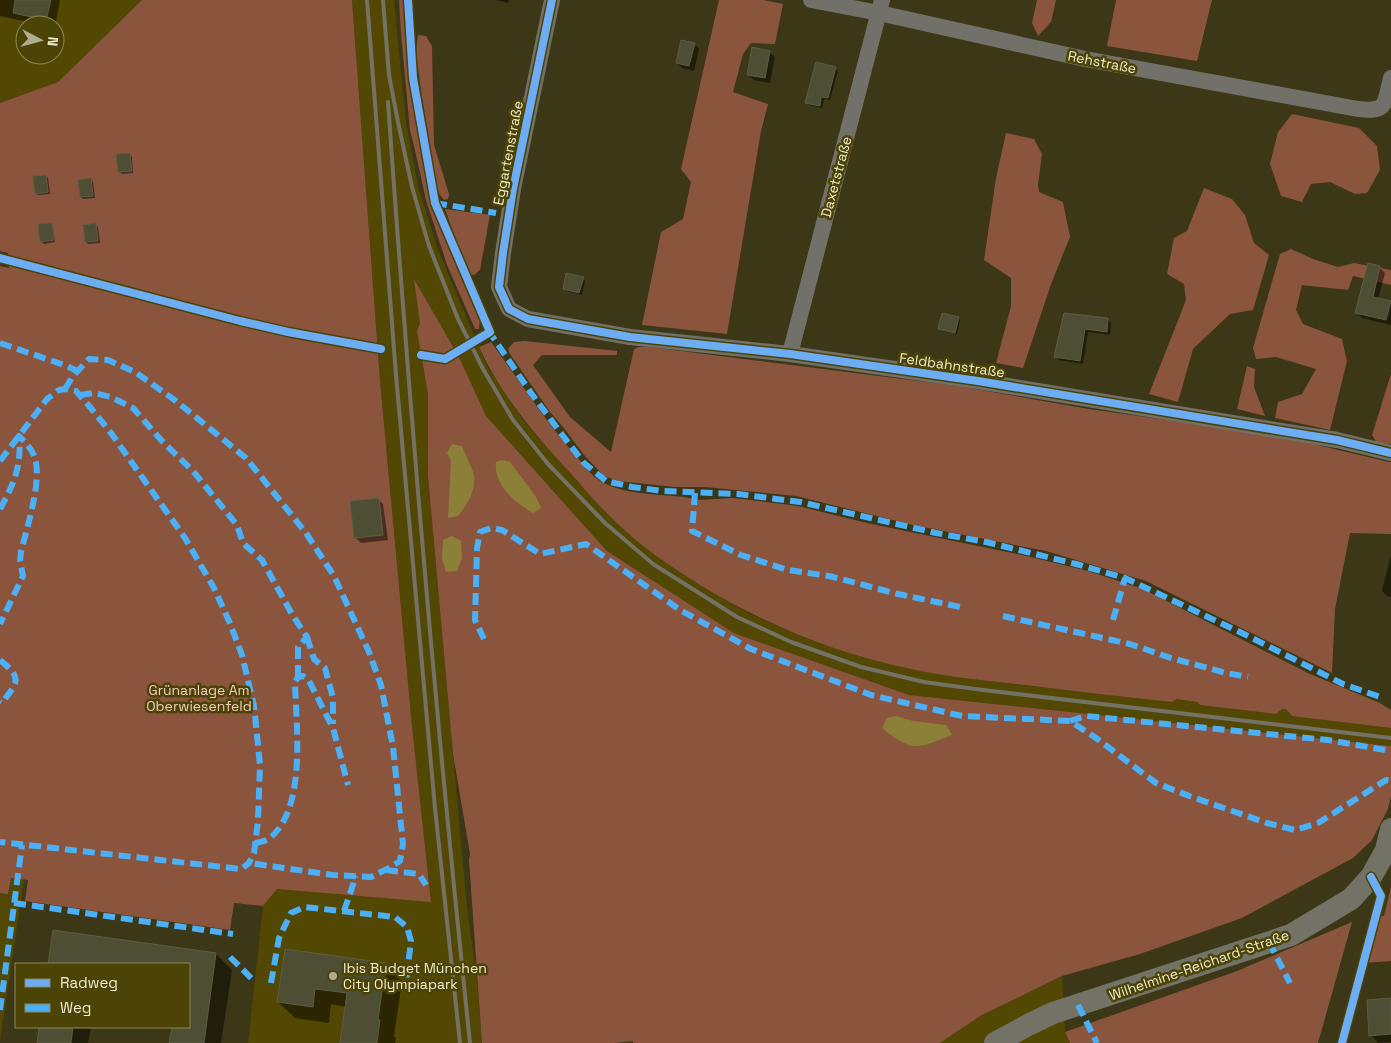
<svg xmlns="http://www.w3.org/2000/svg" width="1391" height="1043" viewBox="0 0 1391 1043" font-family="'Space Grotesk',sans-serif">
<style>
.built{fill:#524703;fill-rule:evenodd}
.green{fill:#8b543d}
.water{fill:#8c8038}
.shadow{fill:#0007}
.building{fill:#4e4e35;stroke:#5d5d44}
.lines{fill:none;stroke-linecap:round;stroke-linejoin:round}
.street{stroke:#727169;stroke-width:16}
.secondary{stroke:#737267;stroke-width:22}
.rail{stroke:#747265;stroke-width:4}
.quiet{stroke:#4cb0f7;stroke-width:6;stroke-dasharray:12 6;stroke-linecap:butt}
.cycleway-casing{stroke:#4c4306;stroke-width:11}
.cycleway{stroke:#6dadf4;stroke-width:8}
.poi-dot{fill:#b1ad8f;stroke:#4c4306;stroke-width:2}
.labels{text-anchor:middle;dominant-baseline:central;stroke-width:5;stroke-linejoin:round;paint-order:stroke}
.street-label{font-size:14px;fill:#f0ecd0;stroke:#4c4306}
.park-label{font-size:14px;fill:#f5ccbe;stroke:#4c4306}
.poi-label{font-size:14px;fill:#f0ecd0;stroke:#4c4306;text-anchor:start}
</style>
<rect width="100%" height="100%" fill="#3c3716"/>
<g class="built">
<path d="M0 0H142L58 82 0 103ZM25 25H55V55H25Z"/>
<path d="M352 0H394L406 122 418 186 437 247 487 366 521 417 536 435 594 500 642 545 694 581 748 613 801 636 869 658 910 669 965 678 1172 702 1176 699 1197 702 1200 705 1276 714 1282 709H1287L1391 728V746L909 695 734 633 607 551 486 416 459 357 415 281 420 323 417 331 428 394V476L467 908 477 979 482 1043H248L263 906 277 889 431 901 412 726 380 381Z"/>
<path d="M0 877 24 880 0 1041Z"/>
<path d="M1062 976 1065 1032 1070 1043H940L982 1015Z"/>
</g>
<g class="green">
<path d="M142 0H352L380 381 412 726 431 902 277 889 263 906 234 903 230 930 25 901 28 880 11 878 8 894 0 893V266L9 268 8 253 0 251V103L58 82Z"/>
<path d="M399 0H405C410 76 416 155 441 228 452 259 467 289 480 319L479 329H475L447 265 426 200 415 150 410 130 401 34Z"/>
<path d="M719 0H763L783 4 775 44 751 43 743 54 733 92 768 104 761 131 727 334 642 325 661 232 683 219 691 182 681 169Z"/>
<path d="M1037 0H1056L1051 22 1038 36 1032 23Z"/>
<path d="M1116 0H1212L1197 61 1107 46Z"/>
<path d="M418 35 426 36 432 46 434 145 449 194 448 199 444 200 440 195 433 177 416 53Z"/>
<path d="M1292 114 1359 128 1377 146 1380 170 1367 193 1355 194 1330 182 1311 184 1302 202 1281 196 1270 164 1278 132Z"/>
<path d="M1006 133 1034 139 1042 154 1038 185 1039 192 1063 202 1070 237 1051 284 1023 368 996 363 1011 306V278L984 260 996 178Z"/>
<path d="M1204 188 1232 199 1245 215 1254 243 1269 255 1253 310 1230 314 1193 349 1178 402 1149 394 1186 300 1184 284 1167 274 1174 238 1187 231Z"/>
<path d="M445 209 490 215 480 270 474 275 468 274Z"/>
<path d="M1291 249 1313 259 1338 267 1354 263 1391 270V285L1353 276 1348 290 1302 285 1296 310 1303 324 1342 339 1347 361 1330 430 1275 418 1278 402 1302 394 1316 369 1276 357 1256 359 1253 348 1280 254Z"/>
<path d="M414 279 459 357 486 416 607 551 734 633 909 695 1391 746V796L1388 809 1372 840 1353 858 1242 918 1140 954 1062 976 982 1015 940 1043H633V1041L614 1043H482L469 860 470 854 453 754 428 476V394L417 331 420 323Z"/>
<path d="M525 341 617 351V355H542L533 365 570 417 611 452 634 349 639 347H649L958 386 1089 409 1217 427 1313 444 1389 462H1391V534L1350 533 1335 609 1332 673 1146 581 1046 551 913 525 796 496 705 487H674L618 481 604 476 584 455 563 427 550 412 510 354 508 349 514 342Z"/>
<path d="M491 342C520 381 545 422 578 458 585 466 592 477 602 482 626 495 658 494 684 497L699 500 732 498 751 500 798 506 867 523 1027 556 1088 571 1143 589 1310 674 1380 703 1391 710V728L1292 716 1286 709H1282L1276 714 1200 705 1197 702 1176 699 1172 702C1123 697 1074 691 1025 685 987 681 948 677 911 669 815 650 721 605 643 546 618 526 594 501 573 476 537 437 501 396 479 347Z"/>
<path d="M1247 366 1255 369 1254 387 1265 416 1237 409Z"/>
<path d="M1391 374V444L1377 443 1372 435Z"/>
<path d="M1391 887V961L1363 963 1376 915 1384 916Z"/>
<path d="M1352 922 1318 1043H1070L1065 1032 1237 971Z"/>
</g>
<g class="water">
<path d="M452 444 462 446C465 455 472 466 474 476 476 491 467 505 458 516L448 518 451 461 447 453Z"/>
<path d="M502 460 510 462 536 497 541 508 533 513C515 503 493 484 496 462Z"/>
<path d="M452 536 461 541 462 558 457 571 446 572 442 558 443 540Z"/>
<path d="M896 716 913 721 946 725 952 735C941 739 926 747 913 746 904 745 889 734 882 728L887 718Z"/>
</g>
<g class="shadow">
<path d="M0 0H60L55 26 42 25 0 16Z"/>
<path d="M496 0H509L508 3Z"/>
<path d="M694 44 699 49 694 71 682 68 677 63Z"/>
<path d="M769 52 775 57 770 83 754 80 748 75Z"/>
<path d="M835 68 838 71 830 100 824 99 822 108 809 105 807 103Z"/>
<path d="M129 154 132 157 133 173 122 174 119 172Z"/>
<path d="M46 176 48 178 50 194 38 195 36 193Z"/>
<path d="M91 180 93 182 95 198 83 199 81 197Z"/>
<path d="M51 224 53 227 55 242 44 244 41 241Z"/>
<path d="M96 225 98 227 100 243 88 244 86 242Z"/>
<path d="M1379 267 1385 273 1378 299 1391 303V325L1362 318 1356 312Z"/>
<path d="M583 278 585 281 582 295 567 291 564 289Z"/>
<path d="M1065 315 1108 320 1111 323 1110 335 1088 332 1083 364 1059 360 1056 356Z"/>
<path d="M958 318 960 320 957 334 942 331 939 328Z"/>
<path d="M378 499 383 504 388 540 361 543 356 538Z"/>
<path d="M1391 555V597L1387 596 1382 591Z"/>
<path d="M54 931 216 954 232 970 221 1043H171L173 1027H189V964H49Z"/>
<path d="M286 950 386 965 402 981 394 1036 396 1038 395 1043H341L346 1007 331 1004 329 1023 295 1018 278 1002Z"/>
<path d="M1391 999V1042L1378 1043 1371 1035Z"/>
<path d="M40 1027H91L88 1043H38Z"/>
</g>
<g class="building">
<path d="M15 0H51L46 20 13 13Z"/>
<path d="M681 40 695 43 689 66 676 63Z"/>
<path d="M752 47 770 51 765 78 747 75Z"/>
<path d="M816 62 836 67 828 98 821 97 820 106 805 103Z"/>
<path d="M130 153 132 171 118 172 116 154Z"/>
<path d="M46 175 48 192 35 194 33 176Z"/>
<path d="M91 178 93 196 80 197 78 180Z"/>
<path d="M52 223 54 240 40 242 38 224Z"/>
<path d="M96 223 98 241 85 242 83 225Z"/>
<path d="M1368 263 1380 266 1373 297 1391 301 1386 320 1355 313Z"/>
<path d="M566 273 584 277 579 293 563 289Z"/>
<path d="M942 313 959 317 955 333 938 329Z"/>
<path d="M1064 313 1108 318 1107 332 1085 329 1080 361 1054 357Z"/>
<path d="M379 498 383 535 354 538 350 501Z"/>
<path d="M53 930 216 953 204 1043H169L172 1027H189V964H48Z"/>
<path d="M285 949 386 963 378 1020H380L377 1043H340L347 993 315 989 313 1007 277 1002Z"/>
<path d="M1391 998V1034L1369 1036 1367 1000Z"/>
<path d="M39 1027H73L71 1043H37Z"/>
</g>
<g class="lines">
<g class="street">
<path d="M552 0 513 189 503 253 499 287 509 309 528 319 630 337 790 354 978 381 1337 440 1391 453"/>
<path d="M811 0 879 13 1085 59 1358 109C1388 112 1384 105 1391 78"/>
<path d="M790 354 882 0"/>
</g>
<path class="secondary" d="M995 1043 1028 1025 1053 1013 1291 935 1351 899 1371 877 1386 850 1391 829"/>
<g class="rail">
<path d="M367 0 396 375 435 808 460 1043"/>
<path d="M383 0 389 75 398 122 412 187 429 246 458 319 483 369 513 420 548 464 605 523 653 564 737 617 791 642 861 667 924 682 983 690 1391 738"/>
<path d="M388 102C410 416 437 730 470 1043"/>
</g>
<g class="quiet">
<path d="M435 203 496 213"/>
<path d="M488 330 531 393 563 436 584 463 606 481 632 487 663 491 738 494 800 502 936 533 986 542 1076 564 1125 578 1244 634 1343 684 1383 698"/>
<path d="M0 343 67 366 77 371"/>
<path d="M65 389 73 376 89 359 108 360 135 372 176 401 246 458 306 533 334 576 369 652 381 685 393 747 403 844 400 861 391 867 371 877 333 875 249 863"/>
<path d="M80 395 94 393 111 397 133 408 162 441 193 471 237 525 243 543 262 560 293 616 307 637 298 647V677"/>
<path d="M0 461 47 399 59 390 65 389 76 391 90 407 111 433 185 538 214 588 229 621 242 655 254 706 260 765 258 821 254 853 249 863 241 869 0 842"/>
<path d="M695 493 692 531 741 555 788 570 829 576 898 594 965 608"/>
<path d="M0 509C14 484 22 465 19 436 26 443 32 449 35 458 42 482 27 527 21 552L20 561 23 576 0 624"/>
<path d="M1003 616 1130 644 1171 658 1226 673 1248 677"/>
<path d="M1113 620 1125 578"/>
<path d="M307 637 314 659 325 668 333 698V724"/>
<path d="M484 639 475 620 477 548 480 532 491 528 502 530 540 554 586 544 680 610 751 649 871 695 962 716 1070 721 1096 738 1156 783 1192 797 1267 823 1295 830 1318 823 1386 780 1391 781"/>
<path d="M0 660C23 679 18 681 2 703L0 702"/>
<path d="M1070 721 1086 716 1328 740 1391 751"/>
<path d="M255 843C260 842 266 841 270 838 307 807 296 726 295 682L298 677 303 676 308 679 333 728 348 785"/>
<path d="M386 870 419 874 426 885"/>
<path d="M14 903 233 934"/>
<path d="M344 911 356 876"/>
<path d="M1269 942 1290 983"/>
<path d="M230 957 253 980"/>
<path d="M271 983 279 938 291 913 305 907 395 917 407 927 411 941 405 990"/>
<path d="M1078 1005 1097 1043"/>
<path d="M0 1010 22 845"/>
</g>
<g class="cycleway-casing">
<g id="cycleway">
<path d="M408 0 413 78 435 203 490 332 445 359 421 355"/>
<path d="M552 0 513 189 503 253 499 287 509 309 528 319 630 337 790 354 978 381 1337 440 1391 453"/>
<path d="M0 258 240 321 288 332 381 349"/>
<path d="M1342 1043 1381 896 1371 877"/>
</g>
</g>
<use href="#cycleway" class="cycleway"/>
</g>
<circle class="poi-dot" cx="333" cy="976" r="5"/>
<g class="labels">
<g class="street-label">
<text transform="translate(1102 62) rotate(11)">Rehstraße</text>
<text transform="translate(508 153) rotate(-79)">Eggartenstraße</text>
<text transform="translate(836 177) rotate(-75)">Daxetstraße</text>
<text transform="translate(952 365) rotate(8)">Feldbahnstraße</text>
<text transform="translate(1199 965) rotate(-19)">Wilhelmine-Reichard-Straße</text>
</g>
<g class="park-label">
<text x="199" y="690">Grünanlage Am<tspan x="199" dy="16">Oberwiesenfeld</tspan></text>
</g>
<g class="poi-label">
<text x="343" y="968">Ibis Budget München<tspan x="343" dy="16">City Olympiapark</tspan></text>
</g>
</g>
<rect x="15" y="963" width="175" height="65" fill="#4c4306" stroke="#8e8757"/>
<rect x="25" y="979" width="25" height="8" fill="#6dadf4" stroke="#8e8757"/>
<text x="60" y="988" font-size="15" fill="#f0ecd0">Radweg</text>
<rect x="25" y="1004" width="25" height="8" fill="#4cb0f7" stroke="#8e8757"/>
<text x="60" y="1013" font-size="15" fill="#f0ecd0">Weg</text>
<g transform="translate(40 40) rotate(96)"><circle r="24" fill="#4c4306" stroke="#8e8757"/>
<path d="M0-4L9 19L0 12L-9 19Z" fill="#b1ad8f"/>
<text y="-8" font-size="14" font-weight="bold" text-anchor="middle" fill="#f0ecd0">N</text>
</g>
</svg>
